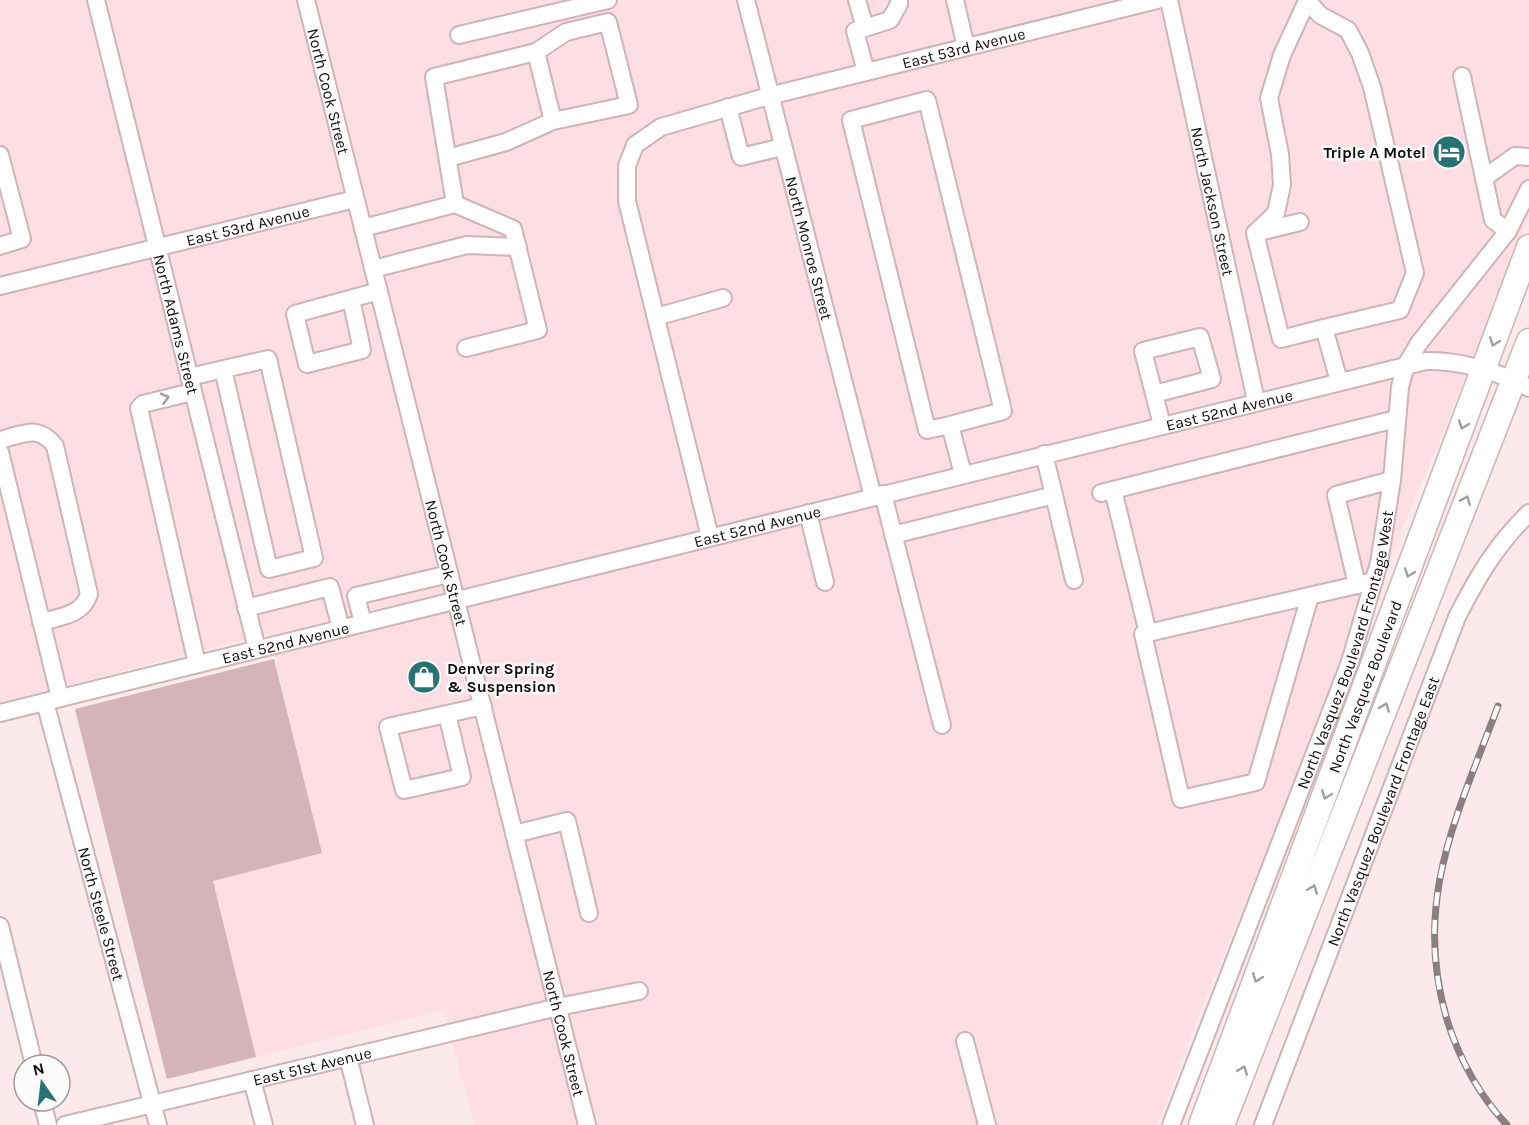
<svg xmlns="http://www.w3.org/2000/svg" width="1529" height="1125" viewBox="0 0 1529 1125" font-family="Karla,sans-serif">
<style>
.built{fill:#fddee4}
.green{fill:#d4b3b9}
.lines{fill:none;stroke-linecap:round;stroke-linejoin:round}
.minor-casing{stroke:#d0b3b9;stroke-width:20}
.highway-casing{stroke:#d0b3b9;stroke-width:27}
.minor{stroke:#fff;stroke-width:16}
.highway{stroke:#fff;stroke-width:24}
.rail-casing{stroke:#8c7f81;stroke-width:7}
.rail{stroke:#fbfbfb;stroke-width:4.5;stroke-dasharray:14;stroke-linecap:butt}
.oneway{stroke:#a19e9f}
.labels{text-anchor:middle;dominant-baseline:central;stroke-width:5;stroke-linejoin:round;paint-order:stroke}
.street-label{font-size:16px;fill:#150c0e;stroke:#fbfbfb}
.poi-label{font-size:16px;font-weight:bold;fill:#150c0e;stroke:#fbfbfb;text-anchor:end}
</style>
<rect width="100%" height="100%" fill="#fbe9ec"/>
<path class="built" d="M0 0H1529V216L1484 335 1210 985 1157 1125H475L443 1010 256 1057 212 881 322 853 269 633 0 703Z"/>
<path class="green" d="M274 659 322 853 213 881 256 1057 167 1079 75 709Z"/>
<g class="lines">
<g class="minor-casing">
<g id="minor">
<path id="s1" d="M96 0 257 649"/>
<path id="s2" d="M306 0 587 1125"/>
<path id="s3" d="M746 0 873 497"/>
<path d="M857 0 865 28"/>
<path d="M955 0 966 47"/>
<path id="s4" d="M1169 0 1256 401"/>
<path d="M1307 0 1320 15 1348 30 1360 53 1372 87 1415 273 1400 310 1324 328 1339 381"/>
<path d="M459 35 608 0"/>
<path d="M866 72 855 31 890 20 899 4V0"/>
<path d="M1462 76 1493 220 1508 231"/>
<path d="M728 107 741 157 782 147"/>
<path d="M0 155 22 239 0 246"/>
<path d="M448 158 506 142 553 121"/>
<path d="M1484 178 1515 156 1529 157"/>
<path d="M455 204 434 77 536 52 566 32 608 22 629 105 553 121 536 52"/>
<path d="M1300 222 1255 233 1281 339 1324 328"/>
<path d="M363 228 455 204 513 229 538 330 466 348"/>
<path d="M1255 233 1276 213 1282 185 1280 154 1269 98 1282 55 1307 1"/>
<path d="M373 269 467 245 518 247"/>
<path id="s5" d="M0 286 355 199"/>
<path d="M351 299 362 350 307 364 295 314 379 291"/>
<path d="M656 317 723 298"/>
<path d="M189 377 268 359 314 558 269 569 223 369"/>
<path d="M192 392 143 404 139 408 197 664"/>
<path d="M1154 394 1212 379 1200 337 1143 351 1162 425"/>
<path d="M950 425 1003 411 927 100 851 120 927 430 950 425 963 474"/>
<path d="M0 440C24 434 38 424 55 446L89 594C83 615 60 617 41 622"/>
<path d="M0 452 60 698"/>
<path d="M1044 454 1054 495"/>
<path d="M1113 490 1148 633"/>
<path d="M1101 493 1396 419"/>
<path d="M883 494 942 725"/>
<path d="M808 513 825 582"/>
<path d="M893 535 1054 495 1074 580"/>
<path id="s6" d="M710 537 627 201V166L635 145 661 127 769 96 1157 0"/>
<path d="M1357 585 1336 495 1392 480"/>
<path d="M1310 596 1256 782 1181 799 1143 634 1148 633 1357 585 1374 581"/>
<path d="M246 608 330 587 341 629"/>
<path d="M363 623 356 596 449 574"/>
<path id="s7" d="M45 702 158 1125"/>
<path id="s8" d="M0 713 1426 361C1460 360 1499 372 1529 388"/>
<path d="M447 714 462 777 404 790 388 727 483 706"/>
<path d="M514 834 567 821 589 913"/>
<path d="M0 926 34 1065"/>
<path d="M965 1041 987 1125"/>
<path d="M348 1057 365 1125"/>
<path d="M252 1080 264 1125"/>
<path d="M42 1101 48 1125"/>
<path id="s9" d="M65 1125 558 1007 639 991"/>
<path id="s10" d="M1171 1125 1350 662 1379 563 1392 480 1400 387 1406 365 1419 343 1508 231 1529 189"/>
<path id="s11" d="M1263 1125 1457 617C1478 576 1496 545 1529 513"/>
</g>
</g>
<g class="highway-casing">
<g id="highway">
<path id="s12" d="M1201 1125 1529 247"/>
<path d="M1222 1125 1529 341"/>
</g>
</g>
<use href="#minor" class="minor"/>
<use href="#highway" class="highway"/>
<g class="rail-casing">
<path id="rail" d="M1498 706C1457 816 1411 903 1448 1023 1460 1060 1480 1096 1507 1125"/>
</g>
<use href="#rail" class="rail"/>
</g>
<defs><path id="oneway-chevron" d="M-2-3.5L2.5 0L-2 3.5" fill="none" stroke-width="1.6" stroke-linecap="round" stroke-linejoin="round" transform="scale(1.5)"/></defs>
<g class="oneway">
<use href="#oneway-chevron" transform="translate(1494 342) rotate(111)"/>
<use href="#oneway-chevron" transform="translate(165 398) rotate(-14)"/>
<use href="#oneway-chevron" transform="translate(1463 425) rotate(110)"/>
<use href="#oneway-chevron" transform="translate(1466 500) rotate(-68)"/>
<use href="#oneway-chevron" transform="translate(1409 573) rotate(110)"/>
<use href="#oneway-chevron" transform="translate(1385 707) rotate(-69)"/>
<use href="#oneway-chevron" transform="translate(1326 795) rotate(111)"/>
<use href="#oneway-chevron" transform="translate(1313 889) rotate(-69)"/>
<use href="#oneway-chevron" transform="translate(1257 978) rotate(111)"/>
<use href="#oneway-chevron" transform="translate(1243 1070) rotate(-69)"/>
</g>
<defs>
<g id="hotel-disc" transform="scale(1.725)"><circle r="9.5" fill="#287273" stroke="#fbfbfb"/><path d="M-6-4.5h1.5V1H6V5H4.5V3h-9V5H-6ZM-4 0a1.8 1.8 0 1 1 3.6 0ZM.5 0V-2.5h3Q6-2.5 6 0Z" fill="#fff"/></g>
<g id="shop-disc" transform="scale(1.725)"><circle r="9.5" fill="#287273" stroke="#fbfbfb"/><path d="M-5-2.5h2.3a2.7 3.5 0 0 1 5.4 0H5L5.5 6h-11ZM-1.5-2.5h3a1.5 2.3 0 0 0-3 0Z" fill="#fff"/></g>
</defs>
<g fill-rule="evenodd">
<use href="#hotel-disc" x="1449" y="152"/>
<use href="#shop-disc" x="424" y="677"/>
</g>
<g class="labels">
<g class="street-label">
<text stroke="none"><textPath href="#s6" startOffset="748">East 53rd Avenue</textPath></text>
<text stroke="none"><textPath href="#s2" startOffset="94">North Cook Street</textPath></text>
<text stroke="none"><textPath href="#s4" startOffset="206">North Jackson Street</textPath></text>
<text stroke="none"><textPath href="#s5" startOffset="255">East 53rd Avenue</textPath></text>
<text stroke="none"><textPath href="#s3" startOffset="256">North Monroe Street</textPath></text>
<text stroke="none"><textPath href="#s1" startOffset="334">North Adams Street</textPath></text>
<text stroke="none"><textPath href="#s8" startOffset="1266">East 52nd Avenue</textPath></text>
<text stroke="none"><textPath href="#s8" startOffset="780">East 52nd Avenue</textPath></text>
<text stroke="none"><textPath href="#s2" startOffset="580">North Cook Street</textPath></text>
<text stroke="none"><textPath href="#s8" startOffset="294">East 52nd Avenue</textPath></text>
<text stroke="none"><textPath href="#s10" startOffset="507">North Vasquez Boulevard Frontage West</textPath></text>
<text stroke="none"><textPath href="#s12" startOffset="468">North Vasquez Boulevard</textPath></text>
<text stroke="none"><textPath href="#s11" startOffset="336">North Vasquez Boulevard Frontage East</textPath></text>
<text stroke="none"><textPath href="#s7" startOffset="219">North Steele Street</textPath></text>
<text stroke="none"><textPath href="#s2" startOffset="1065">North Cook Street</textPath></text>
<text stroke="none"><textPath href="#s9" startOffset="254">East 51st Avenue</textPath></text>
</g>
<g class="poi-label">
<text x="1426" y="152">Triple A Motel</text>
<text x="447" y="668" text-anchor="start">Denver Spring<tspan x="447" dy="18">&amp; Suspension</tspan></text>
</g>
</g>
<g transform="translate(42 1083) rotate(346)"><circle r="28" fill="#fbfbfb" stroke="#9f9b9c" stroke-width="1.5"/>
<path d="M0-4.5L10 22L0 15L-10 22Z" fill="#287273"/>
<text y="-9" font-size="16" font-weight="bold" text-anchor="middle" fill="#150c0e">N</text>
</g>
</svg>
